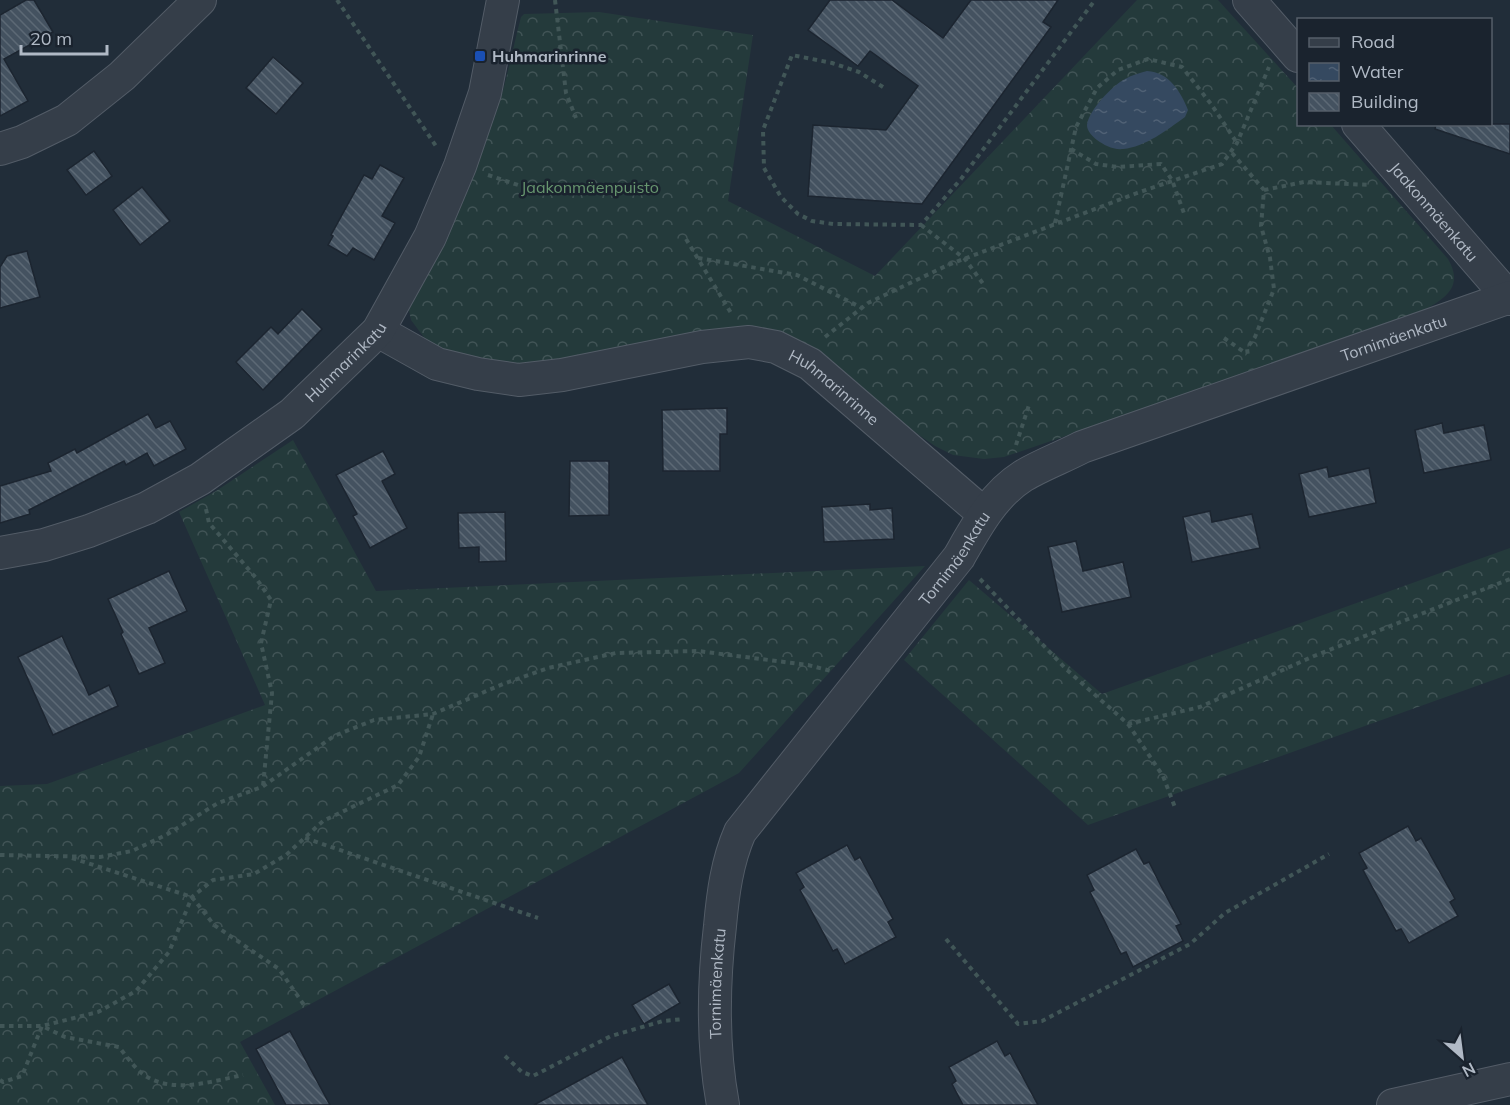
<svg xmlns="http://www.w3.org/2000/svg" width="1510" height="1105" viewBox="0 0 1510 1105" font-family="Mulish,sans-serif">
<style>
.forest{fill:url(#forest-crowns)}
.water{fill:url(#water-ripples)}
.building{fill:url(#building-back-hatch);stroke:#1c2530;stroke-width:1.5}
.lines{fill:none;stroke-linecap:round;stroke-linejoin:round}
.minor-casing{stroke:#535c67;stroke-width:34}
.path{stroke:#415657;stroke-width:4;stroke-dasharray:4.5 4.5;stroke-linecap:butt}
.minor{stroke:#353e49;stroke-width:32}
.transit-dot{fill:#1a4fb4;stroke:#1a232e;stroke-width:2}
.labels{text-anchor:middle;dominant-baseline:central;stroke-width:5;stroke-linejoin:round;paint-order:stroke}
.poi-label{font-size:16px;font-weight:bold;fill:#b0b9c5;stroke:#1a232e;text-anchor:start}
.park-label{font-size:16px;fill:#67966f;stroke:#1a232e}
.street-label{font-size:16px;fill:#b0b9c5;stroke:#1a232e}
</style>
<defs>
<pattern id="forest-crowns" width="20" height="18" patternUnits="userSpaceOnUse" patternTransform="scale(1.5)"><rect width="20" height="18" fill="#243a3b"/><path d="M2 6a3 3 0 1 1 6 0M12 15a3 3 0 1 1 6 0" fill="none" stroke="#415456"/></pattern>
<pattern id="water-ripples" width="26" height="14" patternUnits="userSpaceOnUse" patternTransform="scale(1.5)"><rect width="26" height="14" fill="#354960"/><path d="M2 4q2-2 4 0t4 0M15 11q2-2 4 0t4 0" fill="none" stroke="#506175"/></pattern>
<pattern id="building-back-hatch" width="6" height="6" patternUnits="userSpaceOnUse" patternTransform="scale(1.5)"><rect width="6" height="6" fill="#445260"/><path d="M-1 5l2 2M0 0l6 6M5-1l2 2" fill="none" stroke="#5c6975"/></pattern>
</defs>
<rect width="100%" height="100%" fill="#212d39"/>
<g class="forest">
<path d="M1137 0H1218L1298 88V124L1331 125 1448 259C1465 288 1443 300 1420 312L1054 440 1004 457 984 459 953 455 935 446 906 426 835 364 682 335 555 360 523 363H499L463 356 435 347 426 340 411 320 409 310 411 302C439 242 471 181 494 119 506 86 512 51 521 17L524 14 599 12 753 35 728 201 875 276Z"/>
<path d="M293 440 376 591 925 566 739 773 240 1042 275 1105H0V786L47 784 265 705 179 512 216 491Z"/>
<path d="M1510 548V674L1088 825 904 660 969 580 1102 694Z"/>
</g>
<path class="water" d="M1147 71C1169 72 1181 92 1188 110L1185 117C1167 130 1145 147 1123 149 1113 150 1104 145 1097 140 1092 136 1087 131 1087 125 1089 110 1112 86 1125 79 1132 75 1140 73 1147 71Z"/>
<g class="building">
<path d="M26 0H34L53 32 4 59 28 101 0 116V15Z"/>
<path d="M830 0H892L943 38 971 0H1058L1043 22 1051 27 922 204 808 196 813 125 886 130 918 86 870 51 858 66 808 30Z"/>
<path d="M273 57 303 83 276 114 246 88Z"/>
<path d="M1436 124H1510V154L1435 129Z"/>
<path d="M94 151 112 176 86 195 67 170Z"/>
<path d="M380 165 404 178 382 216 395 223 374 260 353 248 347 256 328 245 333 236 331 235 364 175 372 179Z"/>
<path d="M142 187 170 221 140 245 113 210Z"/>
<path d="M27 251 40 297 0 308V267L7 256Z"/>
<path d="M302 309 322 329 263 390 236 362 271 327 278 334Z"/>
<path d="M727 408V434H720V471H663L662 410Z"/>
<path d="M148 414 156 428 170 421 186 449 154 466 147 453 126 465 124 461 29 510 30 514 0 523V486L51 471 48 463 75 449 77 453Z"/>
<path d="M1442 423 1444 433 1484 425 1491 460 1424 473 1415 430Z"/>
<path d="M383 451 395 474 382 481 407 528 370 548 353 516 357 514 336 475Z"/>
<path d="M570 461H609V515L569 516Z"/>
<path d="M1327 467 1329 477 1369 468 1376 503 1309 517 1299 474Z"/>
<path d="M870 504V510L892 508 894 539 824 542 822 507Z"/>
<path d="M1210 511 1212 522 1252 514 1260 548 1192 562 1183 517Z"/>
<path d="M505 512 506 561 479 562V547L459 548 458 513Z"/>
<path d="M1076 541 1083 571 1123 562 1131 597 1062 612 1048 547Z"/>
<path d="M169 571 187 611 149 628 165 663 139 674 121 634 123 632 108 599Z"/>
<path d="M62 636 89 695 109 685 118 706 53 735 18 657Z"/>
<path d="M1408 826 1416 841 1421 838 1455 899 1450 902 1458 916 1409 943 1401 929 1396 931 1363 870 1367 868 1359 853Z"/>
<path d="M847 845 855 860 860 857 884 902 893 919 888 922 896 937 845 964 837 949 833 951 800 890 804 887 796 873Z"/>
<path d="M1136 849 1144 864 1149 862 1161 886 1181 924 1176 926 1183 941 1133 967 1126 952 1121 954 1090 892 1094 890 1087 875Z"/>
<path d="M669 984 680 1003 644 1024 632 1005Z"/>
<path d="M290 1031 330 1105H286L256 1049Z"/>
<path d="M997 1041 1005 1056 1010 1053 1038 1105H963L952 1084 956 1081 949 1067Z"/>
<path d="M622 1057 648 1105H534Z"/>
</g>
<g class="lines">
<g class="minor-casing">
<g id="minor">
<path d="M1249 0 1298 56"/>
<path id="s1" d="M1358 124 1510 299"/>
<path d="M0 149 22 142 67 120 122 76 200 0"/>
<path id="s2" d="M378 331 437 364 478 374 519 380 562 375 702 347 749 342 776 347 810 364 984 514"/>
<path id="s3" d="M0 553 44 545 89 531 147 508 200 479 292 414 378 331 430 237 460 166 485 93 503 0"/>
<path id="s4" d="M723 1105C712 1045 713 986 720 926 723 893 727 862 740 832L959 557C976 527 993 495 1023 476 1041 465 1063 457 1082 447L1510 297"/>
<path d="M1393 1105 1510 1079"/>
</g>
</g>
<g class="path">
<path d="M337 0 436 146"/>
<path d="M555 0 566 93 576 118"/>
<path d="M883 87 859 72 832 63 792 55 763 130 764 168 781 197 798 214 812 221 833 224 921 225 961 179 1095 0"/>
<path d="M1071 149 1096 164 1118 167 1161 164 1172 180 1185 216"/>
<path d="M1232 153 1264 190 1261 226 1270 258 1274 289 1255 337 1247 348 1248 357"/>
<path d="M488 175 530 189"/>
<path d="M1264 190 1304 182 1371 185"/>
<path d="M1055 223 1076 127 1097 88 1118 70 1148 59 1182 67 1211 104 1237 143"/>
<path d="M921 225 965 259 984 285"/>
<path d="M686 239 731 313"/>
<path d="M698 258 797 275 862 308"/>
<path d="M825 337 868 303 948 265 1137 193 1222 164 1237 143 1269 67"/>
<path d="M1224 338 1247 354"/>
<path d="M1016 445 1029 405"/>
<path d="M206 509 209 523 256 578 271 600 261 643 272 693 263 786"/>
<path d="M980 579 1067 670 1128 724 1200 707 1314 656 1510 579"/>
<path d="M1128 724 1163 776 1176 810"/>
<path d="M305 838 538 918"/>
<path d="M0 855 100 857 132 851 166 835 218 803 262 787 334 736 374 720 433 714 503 684 548 668 616 653 698 651 808 665 831 671"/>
<path d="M72 858 192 897 214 925 279 969 304 1005"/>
<path d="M946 939 1018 1024 1042 1021 1190 944 1225 913 1329 854"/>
<path d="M0 1026H42L98 1012 136 991 169 952 192 897 213 880 254 874 286 855 323 821 398 785 419 757 433 714"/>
<path d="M505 1056 522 1072 533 1076 611 1036 663 1021 684 1019"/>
<path d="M0 1080 3 1082 22 1076 42 1026 65 1037 119 1047C128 1058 137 1072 149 1078 177 1093 213 1081 243 1075"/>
</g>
<use href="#minor" class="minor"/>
</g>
<rect class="transit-dot" x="474" y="50" width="12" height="12" rx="3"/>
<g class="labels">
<g class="poi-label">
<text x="492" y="56">Huhmarinrinne</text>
</g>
<g class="park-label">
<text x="590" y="187">Jaakonmäenpuisto</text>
</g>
<g class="street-label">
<text stroke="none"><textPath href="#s1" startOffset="116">Jaakonmäenkatu</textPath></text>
<text stroke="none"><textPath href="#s4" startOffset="1128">Tornimäenkatu</textPath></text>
<text stroke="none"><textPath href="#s3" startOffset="402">Huhmarinkatu</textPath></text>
<text stroke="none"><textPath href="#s2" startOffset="483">Huhmarinrinne</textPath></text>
<text stroke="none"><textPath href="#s4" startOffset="624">Tornimäenkatu</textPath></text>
<text stroke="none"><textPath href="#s4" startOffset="122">Tornimäenkatu</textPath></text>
</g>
</g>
<rect x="1297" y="18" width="195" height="108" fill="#1a232e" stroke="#565f6a" stroke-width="1.5"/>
<rect x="1309" y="38" width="30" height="9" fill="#353e49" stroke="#565f6a" stroke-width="1.5"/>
<text x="1351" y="48" font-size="18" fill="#b0b9c5">Road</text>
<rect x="1309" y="63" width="30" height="18" fill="url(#water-ripples)" stroke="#565f6a" stroke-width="1.5"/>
<text x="1351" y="78" font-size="18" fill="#b0b9c5">Water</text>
<rect x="1309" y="93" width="30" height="18" fill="url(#building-back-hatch)" stroke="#565f6a" stroke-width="1.5"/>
<text x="1351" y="108" font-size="18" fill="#b0b9c5">Building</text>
<g transform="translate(1462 1057) rotate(152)" stroke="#1a232e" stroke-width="4.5" paint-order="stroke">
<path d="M0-4.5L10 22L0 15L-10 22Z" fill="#b0b9c5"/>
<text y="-9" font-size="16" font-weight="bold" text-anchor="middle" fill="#b0b9c5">N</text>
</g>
<path d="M21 45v9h86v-9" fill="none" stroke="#b0b9c5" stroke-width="3"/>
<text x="30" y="45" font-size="18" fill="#b0b9c5" stroke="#1a232e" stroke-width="4.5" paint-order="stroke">20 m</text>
</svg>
